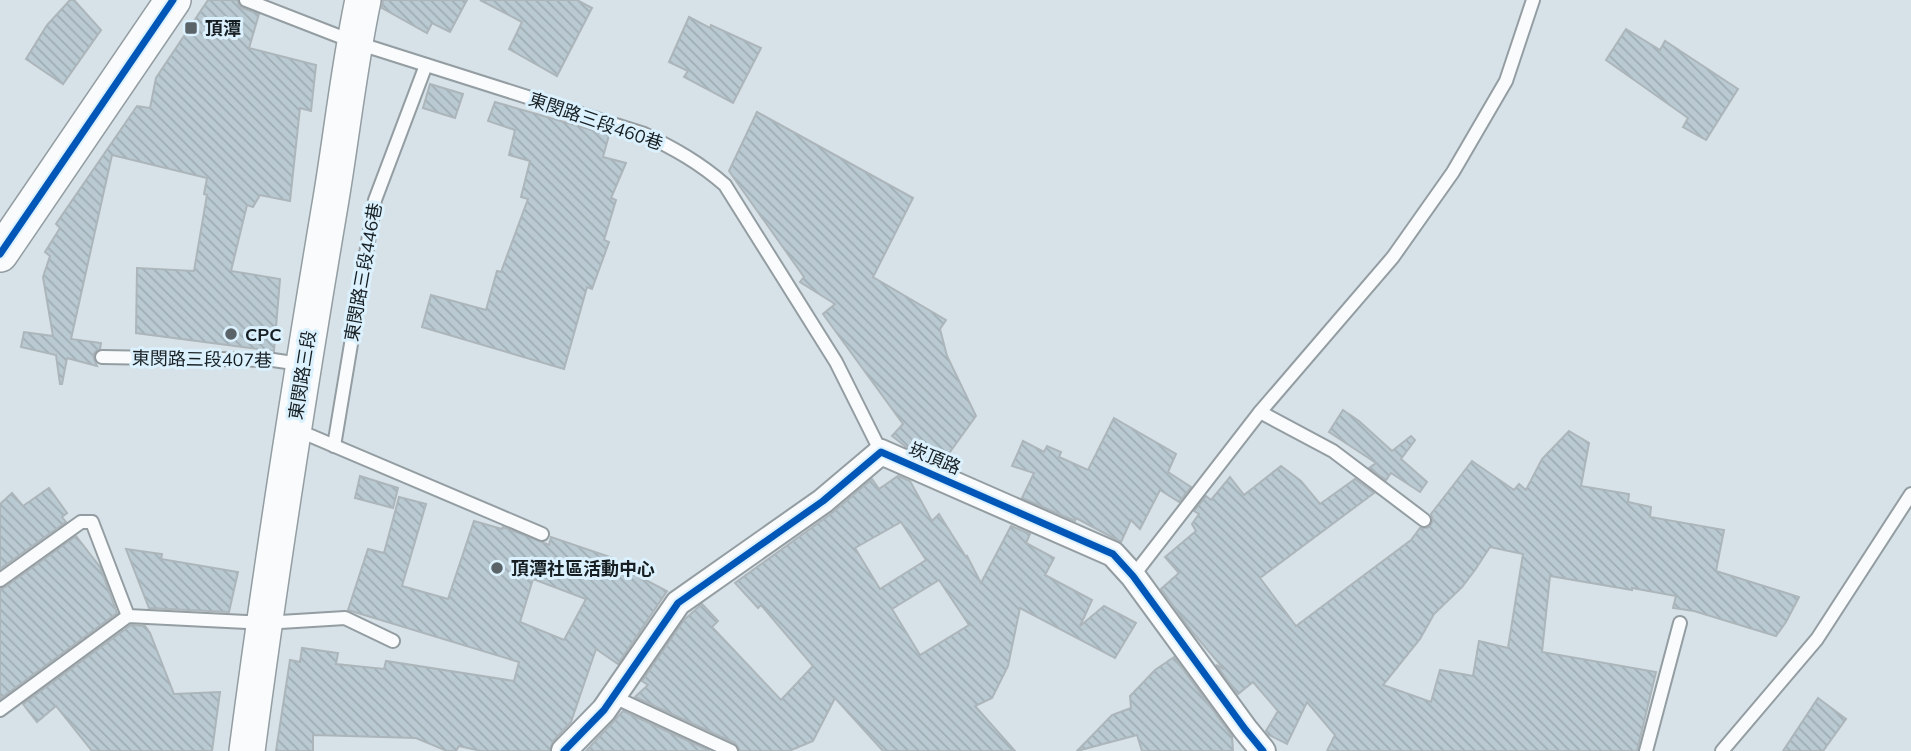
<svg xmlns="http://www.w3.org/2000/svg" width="1911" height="751" viewBox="0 0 1911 751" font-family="Mulish,'Noto Sans TC',sans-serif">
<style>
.building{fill:url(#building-back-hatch);stroke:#acb5ba;stroke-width:2;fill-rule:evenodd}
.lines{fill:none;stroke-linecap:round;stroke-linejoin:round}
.lane-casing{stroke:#939da2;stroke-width:16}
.street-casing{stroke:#939da2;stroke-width:28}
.secondary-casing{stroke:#939da2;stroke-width:38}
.lane{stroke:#f9fbfc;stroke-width:12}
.street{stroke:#f9fbfc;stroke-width:24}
.secondary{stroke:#f9fbfc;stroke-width:35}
.cycleway-casing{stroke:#dbf1fd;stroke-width:11}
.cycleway{stroke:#0057b8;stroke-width:7}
.poi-dot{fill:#5a6368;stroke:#dbf1fd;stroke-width:2.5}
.labels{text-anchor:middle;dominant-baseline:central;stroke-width:6;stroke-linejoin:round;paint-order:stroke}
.poi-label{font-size:18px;font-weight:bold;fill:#171f23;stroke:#dbf1fd;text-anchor:start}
.street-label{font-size:18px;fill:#171f23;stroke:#dbf1fd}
</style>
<defs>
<pattern id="building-back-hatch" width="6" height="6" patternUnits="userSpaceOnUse" patternTransform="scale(1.75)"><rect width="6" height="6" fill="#bacad2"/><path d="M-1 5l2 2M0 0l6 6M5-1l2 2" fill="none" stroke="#9fadb4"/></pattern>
</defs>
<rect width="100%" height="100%" fill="#d6e2e8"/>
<g class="building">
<path d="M70 0H74L101 30 63 84 26 59 47 25Z"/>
<path d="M208 0H237L239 5 242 8 259 14 249 48 316 65 311 111 300 108 290 201 260 195 253 207 247 205 231 271 280 279 274 351 136 333 137 268 194 271 207 195 204 194 207 178 112 155 71 339 101 343 100 349 95 352 93 356 97 366 67 358 62 384H60L56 355 21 347 24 332 53 336 43 277 50 256 45 252 60 228 56 224 137 106 150 108 156 78Z"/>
<path d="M383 0H467L450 32 432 23 427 33 382 8Z"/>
<path d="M480 0H577L592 8 557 76 509 49 522 22Z"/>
<path d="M689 17 710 28 711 25 761 48 733 103 684 77 688 71 669 62Z"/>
<path d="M1626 29 1660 50 1665 41 1738 89 1706 140 1683 127 1688 118 1606 60Z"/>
<path d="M430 84 463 94 455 118 423 108Z"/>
<path d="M495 102 609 135 603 157 626 163 611 198 616 200 604 240 609 242 592 289 587 287 564 369 422 327 431 295 486 310 497 271 501 272 528 199 521 197 530 161 509 155 515 130 488 121Z"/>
<path d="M757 112 913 198 873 277 946 320 940 329 947 356 976 416 942 463 906 447 892 436 903 424 823 314 835 304 800 282 804 277 729 171Z"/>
<path d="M1343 410 1359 421 1392 451 1411 436 1415 440 1401 459 1427 482 1420 492 1391 473 1386 480 1369 468 1376 463 1329 432Z"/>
<path d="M1114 418 1176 454 1168 472 1191 487 1179 502 1160 490 1140 529 1131 520 1121 542 1076 518 1075 521 1022 498 1034 473 1012 466 1023 441 1044 452 1047 446 1061 452 1059 457 1088 470Z"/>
<path d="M1569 431 1589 443 1581 486 1629 494 1628 502 1651 507 1650 517 1724 530 1716 571 1799 597 1786 622 1776 636 1694 611 1673 608 1676 596 1632 588V590L1550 576 1542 652 1656 672 1637 751H1327L1335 735 1307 702 1287 744 1269 735 1266 731 1278 711 1253 682 1238 694 1216 665 1224 669 1193 633 1161 589 1179 573 1165 557 1196 531 1192 524 1199 514 1194 511 1206 496 1211 500 1230 477 1244 495 1281 466 1301 481 1320 504 1355 479 1374 493 1260 578 1296 626 1411 540 1420 528H1427L1430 526 1433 520 1431 514 1472 461 1514 490 1519 484 1526 490 1542 459ZM1490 547 1523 554 1508 648 1479 641 1473 676 1440 670 1431 702 1383 685 1420 639 1434 614 1462 587 1475 570Z"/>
<path d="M360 476 398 488 393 508 355 498Z"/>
<path d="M898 476 910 481 932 521 939 514 966 557 967 556 981 583 1011 526 1030 534 1026 543 1054 558 1045 575 1092 600 1080 626 1104 606 1136 623 1115 658 1020 608 1008 666 992 698 975 706 1015 751H883L835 698 813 741 789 751H740L738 747 735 743 635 697 648 685 642 681 684 620 702 604 718 621 712 627 781 700 813 666 761 605 758 608 735 583 832 513 872 479 879 489ZM901 522 926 560 880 589 855 548ZM939 580 969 625 920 655 892 609Z"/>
<path d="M49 488 67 513 62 517 66 522 0 569V504L12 493 23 506Z"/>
<path d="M399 497 426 504 402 586 448 599 474 521 502 529 503 527 549 545 551 537 613 558 611 562 667 591 618 664 596 649 571 722 553 741 550 751H481L459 746 456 751H447L416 738 313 735V751H276L290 660 300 662 302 648 338 653 336 664 384 669 386 661 514 681 519 662 348 610 368 549 384 553ZM533 579 586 599 564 640 520 622Z"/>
<path d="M76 536 100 567 117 613 0 699V589L5 587Z"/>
<path d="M126 549 162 554 161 559 238 572 229 612 149 608Z"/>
<path d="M131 625 145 626 150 633 174 694 220 692 212 751H92L56 706 37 722 23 704Z"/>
<path d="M1174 657 1232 736 1233 751H1142L1137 735 1077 751 1112 715 1131 708 1130 696 1155 670Z"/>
<path d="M1818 698 1846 719 1823 751H1783Z"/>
<path d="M623 711 710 751H586Z"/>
</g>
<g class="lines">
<g class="lane-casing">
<g id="lane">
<path d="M246 0 354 42 644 134C675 149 700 163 725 185L836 362 881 452"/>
<path d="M102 357 273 360 300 364"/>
<path d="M1260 412 1333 451 1424 520"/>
<path d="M297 430 542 534"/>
<path d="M334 446 375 200 426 65"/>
<path d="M1133 576 1260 412 1393 257 1453 172 1506 81 1533 0"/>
<path d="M0 580 81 522H92L128 616"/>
<path d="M614 697 731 751"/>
<path d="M0 710 128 616 264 623 345 618 393 641"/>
<path d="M1646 751 1680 623"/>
<path d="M1722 751 1817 639 1911 494"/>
</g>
</g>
<g class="street-casing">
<path id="street" d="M564 751 604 710 678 603 823 501 881 452 1113 554 1133 576 1245 729 1263 751"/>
</g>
<g class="secondary-casing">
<g id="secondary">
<path d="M0 254 173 0"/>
<path d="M247 751C271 567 300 383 331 199 342 133 349 66 363 0"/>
</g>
</g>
<use href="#lane" class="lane"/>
<use href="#street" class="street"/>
<use href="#secondary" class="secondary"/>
<g class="cycleway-casing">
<g id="cycleway">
<path d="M0 254 173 0"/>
<path d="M564 751 604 710 678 603 823 501 881 452 1113 554 1133 576 1245 729 1263 751"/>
</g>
</g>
<use href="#cycleway" class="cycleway"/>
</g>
<g class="poi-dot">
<rect x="184" y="21" width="14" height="14" rx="3.5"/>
<circle cx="231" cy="334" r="7"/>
<circle cx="497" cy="568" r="7"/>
</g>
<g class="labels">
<g class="poi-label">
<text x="205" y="28">頂潭</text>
<text x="245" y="334">CPC</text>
<text x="511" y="568">頂潭社區活動中心</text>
</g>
<g class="street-label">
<text transform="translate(596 121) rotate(19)">東閔路三段460巷</text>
<text transform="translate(363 272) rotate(-80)">東閔路三段446巷</text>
<text transform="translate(202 359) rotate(1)">東閔路三段407巷</text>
<text transform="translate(302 375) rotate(-81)">東閔路三段</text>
<text transform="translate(935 458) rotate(23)">崁頂路</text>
</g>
</g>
</svg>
